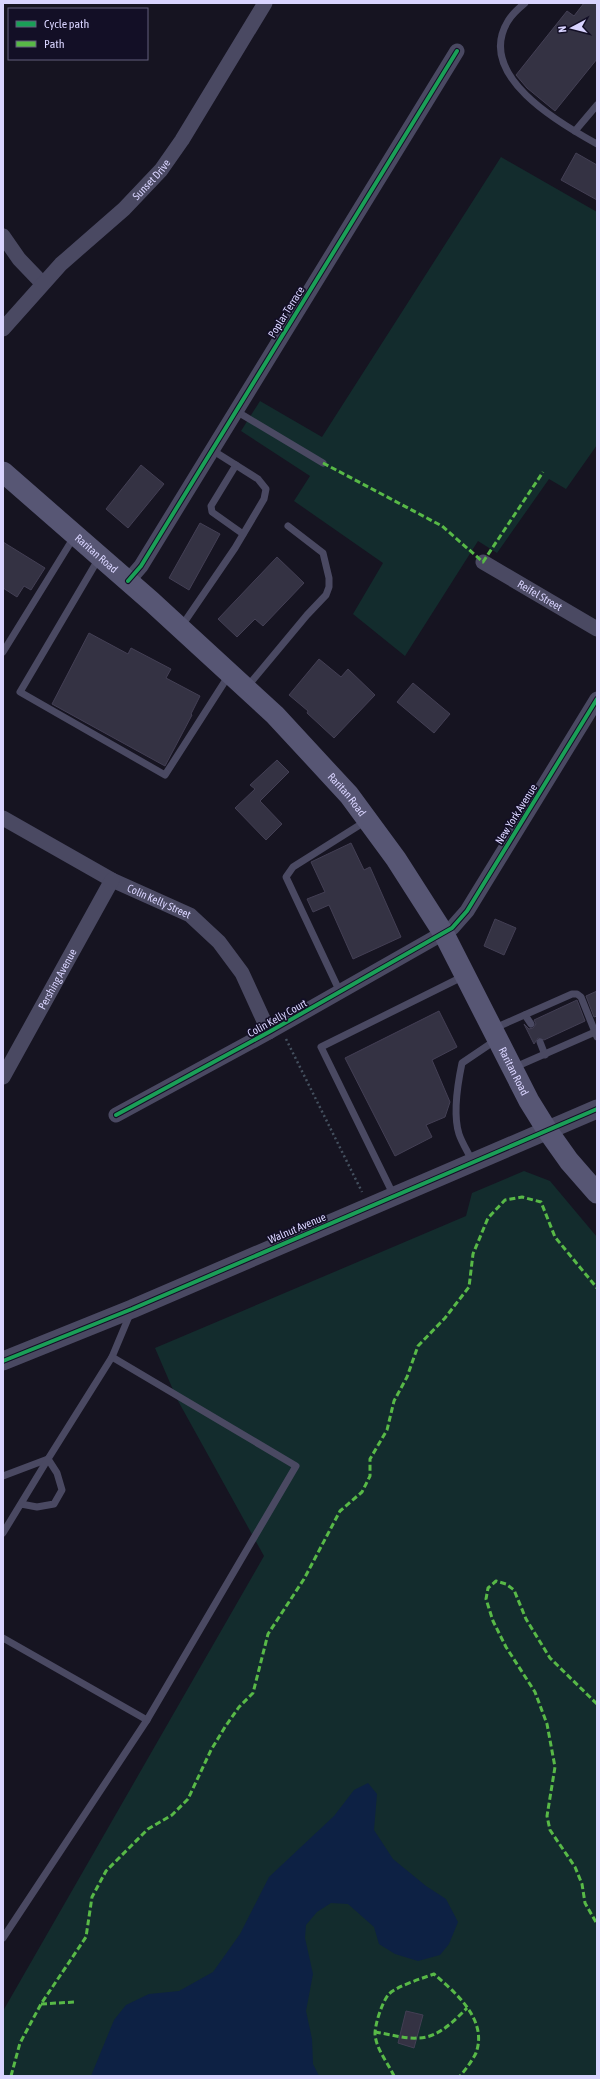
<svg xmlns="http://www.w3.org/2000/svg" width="600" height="2079" viewBox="0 0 600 2079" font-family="'Asap Condensed',sans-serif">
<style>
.green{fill:#132c2d}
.water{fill:#0d2144}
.building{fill:#343243;stroke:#433f54}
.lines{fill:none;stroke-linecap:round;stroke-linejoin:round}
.path{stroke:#44505f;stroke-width:2.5;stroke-dasharray:2 3;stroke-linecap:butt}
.service{stroke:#4a4962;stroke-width:7}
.minor{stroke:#4a4962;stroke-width:15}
.tertiary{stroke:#4a4962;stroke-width:19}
.secondary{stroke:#575674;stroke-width:21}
.quiet{stroke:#58b947;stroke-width:3;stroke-dasharray:6 3;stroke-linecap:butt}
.cycleway-casing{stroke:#130f26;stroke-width:6}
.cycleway{stroke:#1a9f57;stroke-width:4}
.labels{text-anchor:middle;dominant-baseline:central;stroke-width:3.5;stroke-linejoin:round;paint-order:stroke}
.street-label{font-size:11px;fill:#d9d4ff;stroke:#130f26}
</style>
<rect width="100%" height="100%" fill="#161421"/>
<g class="green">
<path d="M501 157 597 212V445L566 489 549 479 497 553 478 541 405 656 353 614 383 563 294 501 310 476 241 431 260 401 322 437Z"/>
<path d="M524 1171 550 1181 597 1237V2076H3V2011L264 1556 177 1399 155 1348 466 1216 472 1193Z"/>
</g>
<path class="water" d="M368 1783 377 1794 374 1830 393 1859 426 1886 446 1899 458 1922 449 1944 440 1955 418 1961 395 1954 379 1944 374 1927 348 1904 331 1903 317 1912 306 1925 305 1938 313 1974 306 2011 312 2039 313 2064 319 2076H91L114 2020 126 2005 149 1994 179 1991 213 1972 240 1934 269 1877 334 1816 354 1790Z"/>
<g class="building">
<path d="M584 3H597V59L555 111 527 88 516 75 567 11 574 16Z"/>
<path d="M576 153 597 165V200L561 180Z"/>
<path d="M141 465 164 484 128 528 106 509Z"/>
<path d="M200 523 220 534 189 590 169 578Z"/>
<path d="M3 542 45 568 31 590 24 586 17 597 3 588Z"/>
<path d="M277 557 304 583 263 626 255 619 237 637 218 619Z"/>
<path d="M89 633 128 654 131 648 171 669 166 678 200 696 191 714 192 715 165 766 52 704Z"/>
<path d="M319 659 341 677 348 669 375 695 334 738 307 713 308 711 289 695Z"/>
<path d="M413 683 450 714 434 733 397 702Z"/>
<path d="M277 760 289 772 260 801 282 824 266 840 235 808 255 789 250 785Z"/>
<path d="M351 843 364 870 370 867 401 937 353 959 329 905 313 912 307 899 325 892 311 862Z"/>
<path d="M495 919 516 928 504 955 484 946Z"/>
<path d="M597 991V1016L594 1017 586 996Z"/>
<path d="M577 1000 585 1021 544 1040 538 1038 534 1044 524 1024 529 1029 533 1028 536 1024 534 1020Z"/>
<path d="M439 1011 457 1047 432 1060 450 1102 445 1117 426 1125 432 1137 395 1156 345 1058Z"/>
<path d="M406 2011 423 2015 414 2048 398 2043Z"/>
</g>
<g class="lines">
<path class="path" d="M286 1039 362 1192"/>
<g class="service">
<path d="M525 3C519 8 512 14 508 21 475 75 559 123 597 144"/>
<path d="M575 131 597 105"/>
<path d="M236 411 323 463"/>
<path d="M236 465 211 506 212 512 243 534"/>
<path d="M99 558 20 692 165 775 229 675"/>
<path d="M181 627 235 548 264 499 266 489 258 479 212 450"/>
<path d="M3 652 74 537"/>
<path d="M247 687 307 615 326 595 329 587V578L323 553 288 526"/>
<path d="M340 992 286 877 293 867 366 821"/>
<path d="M525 1015 531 1024"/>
<path d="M495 1028 572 994H577L581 997 597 1037"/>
<path d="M540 1042 545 1055"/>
<path d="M513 1068 595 1032"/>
<path d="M472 1161C468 1152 462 1143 459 1134 453 1115 458 1082 462 1063L496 1040"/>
<path d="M394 1196 321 1047 464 976"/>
<path d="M3 1476 48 1459 112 1357 130 1314"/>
<path d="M3 1533 48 1459 57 1473 62 1490 54 1504 37 1507 21 1504"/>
<path d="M3 1638 147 1720"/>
<path d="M3 1938 147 1720 296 1466 112 1357"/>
</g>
<g class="minor">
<path d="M3 236 19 259 42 283"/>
<path id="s1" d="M3 329 61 264 124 209 161 170 182 140 265 3"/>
<path id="s2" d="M483 562 597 629"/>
<path d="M128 581 141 566 457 51"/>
<path id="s3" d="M3 818 112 880 190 915 219 942 242 973 269 1032"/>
<path id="s4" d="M3 1077 112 880"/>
<path d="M116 1115 269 1032 452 928 467 911 597 699"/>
</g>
<path class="tertiary" d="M3 1361 132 1309 597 1109"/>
<path class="secondary" id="s5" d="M3 472 152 602 275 715 349 795 396 859 444 934 529 1101 547 1130 569 1161 597 1193"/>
<g class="quiet">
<path d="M323 463 442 526 483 562 543 472"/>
<path d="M597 1704 550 1658 526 1619 514 1590 506 1584 496 1581 488 1588 486 1599 493 1621 506 1647 535 1692 547 1724 555 1767 547 1816 550 1830 575 1867 582 1884 585 1903 597 1924"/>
<path d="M41 2004 75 2002"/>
<path d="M375 2032C389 2034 405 2039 418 2038 438 2038 454 2021 467 2008"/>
<path d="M11 2076 20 2043 41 2004 86 1937 92 1897 106 1871 148 1829 172 1815 188 1799 211 1750 225 1727 239 1707 253 1693 268 1634 304 1579 340 1511 362 1492 370 1476V1459L387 1430 394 1401 407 1377 418 1346 445 1318 469 1287 473 1254 488 1218 505 1200 522 1197 541 1202 555 1237 597 1288"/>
<path d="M394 2076C388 2063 376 2049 375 2034 375 2024 382 2002 389 1994 397 1986 423 1978 434 1974 456 1993 488 2020 476 2053 472 2061 466 2069 460 2076"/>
</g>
<g class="cycleway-casing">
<g id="cycleway">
<path d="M128 581 141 566 457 51"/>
<path d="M116 1115 269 1032 452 928 467 911 597 699"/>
<path d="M3 1361 132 1309 597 1109"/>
</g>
</g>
<use href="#cycleway" class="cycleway"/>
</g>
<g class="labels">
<g class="street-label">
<text stroke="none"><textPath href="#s1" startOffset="211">Sunset Drive</textPath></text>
<text transform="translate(286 312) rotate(-58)">Poplar Terrace</text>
<text stroke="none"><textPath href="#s5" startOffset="124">Raritan Road</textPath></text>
<text stroke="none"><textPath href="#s2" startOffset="66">Reifel Street</textPath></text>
<text stroke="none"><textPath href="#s5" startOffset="472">Raritan Road</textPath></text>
<text transform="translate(516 814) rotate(-58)">New York Avenue</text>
<text stroke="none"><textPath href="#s3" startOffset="177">Colin Kelly Street</textPath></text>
<text stroke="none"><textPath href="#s4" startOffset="112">Pershing Avenue</textPath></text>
<text transform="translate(277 1018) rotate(-29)">Colin Kelly Court</text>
<text stroke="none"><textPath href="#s5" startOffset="796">Raritan Road</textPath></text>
<text transform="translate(297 1228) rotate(-23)">Walnut Avenue</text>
</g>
</g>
<rect width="600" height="2079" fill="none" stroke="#d9d4ff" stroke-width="8"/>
<rect x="8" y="8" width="140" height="52" fill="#130f26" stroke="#625e7d"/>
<rect x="16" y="21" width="20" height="6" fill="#1a9f57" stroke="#625e7d"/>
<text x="44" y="28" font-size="12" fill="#d9d4ff">Cycle path</text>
<rect x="16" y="41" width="20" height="6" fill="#58b947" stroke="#625e7d"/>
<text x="44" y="48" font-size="12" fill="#d9d4ff">Path</text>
<g transform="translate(572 28) rotate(263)" stroke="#130f26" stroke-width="3" paint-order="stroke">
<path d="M0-3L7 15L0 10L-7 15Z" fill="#d9d4ff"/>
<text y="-6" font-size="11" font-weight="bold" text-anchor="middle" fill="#d9d4ff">N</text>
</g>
</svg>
